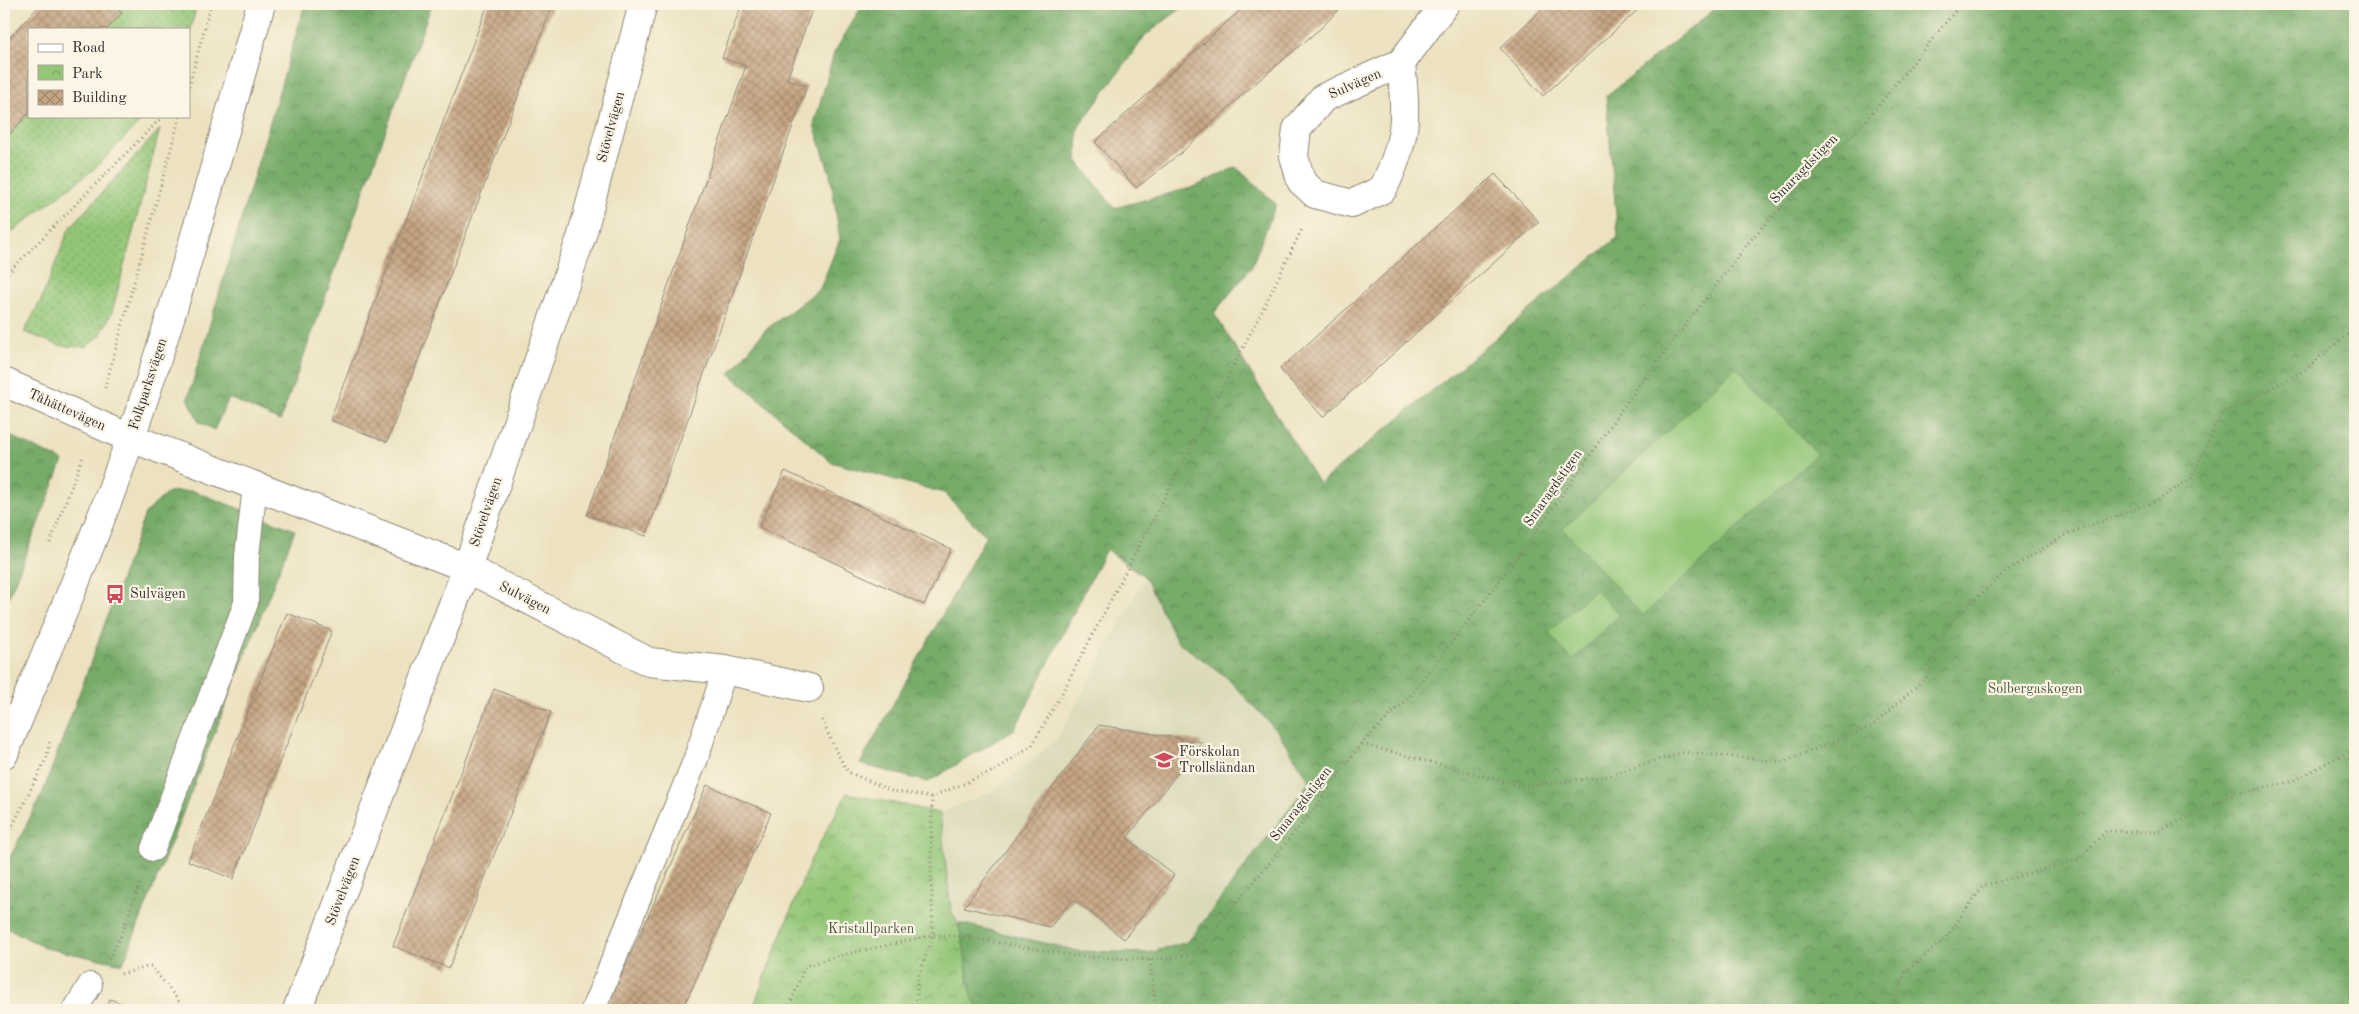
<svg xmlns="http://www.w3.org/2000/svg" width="2359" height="1014" viewBox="0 0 2359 1014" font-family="'Old Standard TT',serif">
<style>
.built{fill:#dad9b8}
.grass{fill:url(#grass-dots);stroke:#5f7851}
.forest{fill:url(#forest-crowns);stroke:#506b4a}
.park{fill:url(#park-crowns);stroke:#5f7851}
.pitch{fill:#93c677;stroke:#5f7851}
.building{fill:url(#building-cross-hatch)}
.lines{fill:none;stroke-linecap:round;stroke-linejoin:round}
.service-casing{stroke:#8c8676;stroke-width:26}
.minor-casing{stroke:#8c8676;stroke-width:30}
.path{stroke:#8c8676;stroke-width:3;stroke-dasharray:1 4;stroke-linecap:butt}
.service{stroke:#fff;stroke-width:24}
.minor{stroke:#fff;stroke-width:28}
.labels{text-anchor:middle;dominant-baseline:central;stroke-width:4.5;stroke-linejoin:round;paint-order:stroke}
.street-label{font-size:14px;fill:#2b2b2b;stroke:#fcf5e5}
.poi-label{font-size:14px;fill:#2b2b2b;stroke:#fcf5e5;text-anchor:start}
.park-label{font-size:14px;fill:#4a5a42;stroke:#fcf5e5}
</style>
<defs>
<pattern id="grass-dots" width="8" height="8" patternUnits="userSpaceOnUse" patternTransform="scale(1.25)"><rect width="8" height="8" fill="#93c677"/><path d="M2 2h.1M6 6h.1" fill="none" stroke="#78a162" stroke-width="1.8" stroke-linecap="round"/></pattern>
<pattern id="forest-crowns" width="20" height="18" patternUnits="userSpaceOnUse" patternTransform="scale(1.25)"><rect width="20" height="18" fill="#76ab68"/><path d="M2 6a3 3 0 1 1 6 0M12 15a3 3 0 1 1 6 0" fill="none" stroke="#618b56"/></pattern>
<pattern id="park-crowns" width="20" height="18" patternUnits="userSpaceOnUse" patternTransform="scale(1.25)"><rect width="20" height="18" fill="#93c677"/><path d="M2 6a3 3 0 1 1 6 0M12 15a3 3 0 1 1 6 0" fill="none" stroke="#78a162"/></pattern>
<pattern id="building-cross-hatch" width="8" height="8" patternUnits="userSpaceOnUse" patternTransform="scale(1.25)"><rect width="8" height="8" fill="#c6a583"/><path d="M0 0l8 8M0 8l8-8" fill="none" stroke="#a1876b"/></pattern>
</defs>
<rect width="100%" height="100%" fill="#fcf5e5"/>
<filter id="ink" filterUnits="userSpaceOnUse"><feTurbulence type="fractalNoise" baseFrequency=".02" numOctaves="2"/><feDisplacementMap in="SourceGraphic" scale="10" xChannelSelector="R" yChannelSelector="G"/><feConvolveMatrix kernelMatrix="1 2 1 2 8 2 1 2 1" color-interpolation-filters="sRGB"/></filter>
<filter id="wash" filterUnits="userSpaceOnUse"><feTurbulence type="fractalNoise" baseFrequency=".0096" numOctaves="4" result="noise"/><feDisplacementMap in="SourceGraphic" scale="20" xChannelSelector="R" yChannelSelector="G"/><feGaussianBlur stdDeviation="1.12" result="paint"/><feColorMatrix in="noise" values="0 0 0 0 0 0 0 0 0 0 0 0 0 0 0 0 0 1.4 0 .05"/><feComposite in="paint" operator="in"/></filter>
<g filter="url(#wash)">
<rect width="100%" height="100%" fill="#ece2c0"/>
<path class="built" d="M1145 577 1177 641 1225 676 1278 732 1310 781 1188 942 1148 953 1078 951 959 923 951 911 940 813 993 791 1057 739Z"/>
<g class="grass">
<path d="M112 4H197L189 36V29H107L121 13Z"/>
<path d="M29 113V116H146L94 169 4 238V140Z"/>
<path d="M160 129 112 312 100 336 86 347 61 346 24 332 41 300 69 229Z"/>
</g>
<g class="forest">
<path d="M305 4H432L280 421 229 398 214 430 199 422 188 398Z"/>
<path d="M863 4H1187L1146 35 1078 128 1077 160 1114 208 1194 187 1236 167 1276 204 1251 268 1214 313 1319 484 1618 237 1606 96 1721 4H2355V1010H979L972 999 959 923 1078 951 1148 953 1188 942 1310 781 1278 732 1225 676 1177 641 1145 577 1106 549 1015 729 928 782 860 764 986 536 944 493 831 462 730 374 764 331 820 289 840 239 830 174 814 125 834 53Z"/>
<path d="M4 433 63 461 4 609Z"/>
<path d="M193 491 295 530 123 964 45 948 4 926V869L43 792 145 514 168 492Z"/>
</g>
<path class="park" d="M847 793 940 813 951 911C971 940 960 980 979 1010H752L811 859Z"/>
<g class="pitch">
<path d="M1736 367 1817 454 1643 616 1563 529Z"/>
<path d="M1595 589 1620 615 1572 660 1548 633Z"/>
</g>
<g id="blocks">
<g class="building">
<path d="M41 4H112L122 13 107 29H29V113L4 140V44Z"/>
<path d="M488 4H553L387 442 330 420Z"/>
<path d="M742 4H814L787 79 807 86 646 536 587 515 746 66 722 58Z"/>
<path d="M1247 4H1344L1322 27 1245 92 1182 152 1136 188 1095 142Z"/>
<path d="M1548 4H1644L1543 96 1500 48Z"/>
<path d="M1495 174 1539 222 1323 417 1280 369Z"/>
<path d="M785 471 951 549 924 605 759 527Z"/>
<path d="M287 613 332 631 233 879 188 861Z"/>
<path d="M494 689 551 712 449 968 393 946Z"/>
<path d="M1099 725 1202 742 1127 838 1174 875 1124 939 1073 899 1050 927 964 907Z"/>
<path d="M707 785 771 813 682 1010H606Z"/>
<path d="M110 999 141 1010H106Z"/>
</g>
</g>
</g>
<g filter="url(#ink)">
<use href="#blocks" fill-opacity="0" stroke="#8c8676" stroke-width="1"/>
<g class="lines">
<g class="service-casing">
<g id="service">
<path d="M153 849 246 603 247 556 255 486"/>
<path d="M75 1010 90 985"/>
<path d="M593 1010 695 761 725 670"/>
</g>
</g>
<g class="minor-casing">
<g id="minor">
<path d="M1401 63C1407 117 1407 139 1383 189L1352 204 1315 194 1301 181 1294 156 1297 129 1323 98 1401 63 1445 4"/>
<path d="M4 382 116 432 467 568 649 662 725 670 809 688"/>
<path d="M4 754C41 664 80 575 114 484 172 327 215 165 261 4"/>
<path d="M297 1010 467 568 582 235 643 4"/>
</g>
</g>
<g class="path">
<path d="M189 86 211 4"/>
<path d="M4 277 163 116"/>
<path d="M105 388 180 116"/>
<path d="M50 543 83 456"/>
<path d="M822 720 836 751 848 772 892 791 932 797 996 770 1032 745 1060 697 1259 317 1303 227"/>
<path d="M1362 744 1524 787 1606 776 1684 752 1783 762 1872 726 1929 675 1947 625 2005 572 2067 534 2157 501 2191 478 2221 415 2305 370 2355 328"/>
<path d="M4 843 47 757 50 740"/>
<path d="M109 959 120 938 141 880"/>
<path d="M1150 960 1156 1010"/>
<path d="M121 974 151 966 186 1010"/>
<path d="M788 1010 805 966 834 957 933 935 958 936 1077 956 1150 960 1193 955 1319 803 1361 744 1410 696 1527 545 1634 392 1753 237 1863 124 1961 4"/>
<path d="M917 1010V982L933 935 931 867 932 797"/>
<path d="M1890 1010 1906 972 1945 939 1983 886 2078 860 2106 831 2157 832 2235 794 2291 782 2355 748"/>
</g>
<use href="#service" class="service"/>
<use href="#minor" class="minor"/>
</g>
</g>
<defs>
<g id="bus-bare" transform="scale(1.5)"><path d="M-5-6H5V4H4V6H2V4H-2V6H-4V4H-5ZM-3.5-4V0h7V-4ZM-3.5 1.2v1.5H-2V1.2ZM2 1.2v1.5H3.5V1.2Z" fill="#d1495b" stroke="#fcf5e5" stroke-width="2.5" paint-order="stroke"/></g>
<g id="school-bare" transform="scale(1.5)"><path d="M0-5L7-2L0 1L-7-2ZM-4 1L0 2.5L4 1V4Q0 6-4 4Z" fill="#d1495b" stroke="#fcf5e5" stroke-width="2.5" paint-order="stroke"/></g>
</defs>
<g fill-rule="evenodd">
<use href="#bus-bare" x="115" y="594"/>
<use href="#school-bare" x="1164" y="760"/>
</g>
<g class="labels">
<g class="street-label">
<text transform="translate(1355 84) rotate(-24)">Sulvägen</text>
<text transform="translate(611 127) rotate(-75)">Stövelvägen</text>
<text transform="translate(1804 169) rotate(-46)">Smaragdstigen</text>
<text transform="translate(148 384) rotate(-72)">Folkparksvägen</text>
<text transform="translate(67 410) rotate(24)">Tåhättevägen</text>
<text transform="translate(1553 488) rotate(-55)">Smaragdstigen</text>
<text transform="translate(486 512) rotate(-71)">Stövelvägen</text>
<text transform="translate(525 598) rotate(27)">Sulvägen</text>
<text transform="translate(1301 804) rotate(-52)">Smaragdstigen</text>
<text transform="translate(343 891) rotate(-69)">Stövelvägen</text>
</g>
<g class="poi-label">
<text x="130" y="594">Sulvägen</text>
<text x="1179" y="752">Förskolan<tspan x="1179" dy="16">Trollsländan</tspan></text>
</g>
<g class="park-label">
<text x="2035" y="689">Solbergaskogen</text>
<text x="871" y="929">Kristallparken</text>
</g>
</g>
<rect width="2359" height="1014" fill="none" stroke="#fcf5e5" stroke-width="20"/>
<rect x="28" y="28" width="162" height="90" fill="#fcf5e5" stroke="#a8a49b"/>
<rect x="38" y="44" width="25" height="8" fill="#ffffff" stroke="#a8a49b"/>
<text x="72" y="52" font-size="15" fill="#2b2b2b">Road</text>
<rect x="38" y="65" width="25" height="15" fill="url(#park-crowns)" stroke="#a8a49b"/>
<text x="72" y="78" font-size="15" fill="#2b2b2b">Park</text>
<rect x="38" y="90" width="25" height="15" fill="url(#building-cross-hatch)" stroke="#a8a49b"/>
<text x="72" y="102" font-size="15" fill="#2b2b2b">Building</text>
</svg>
